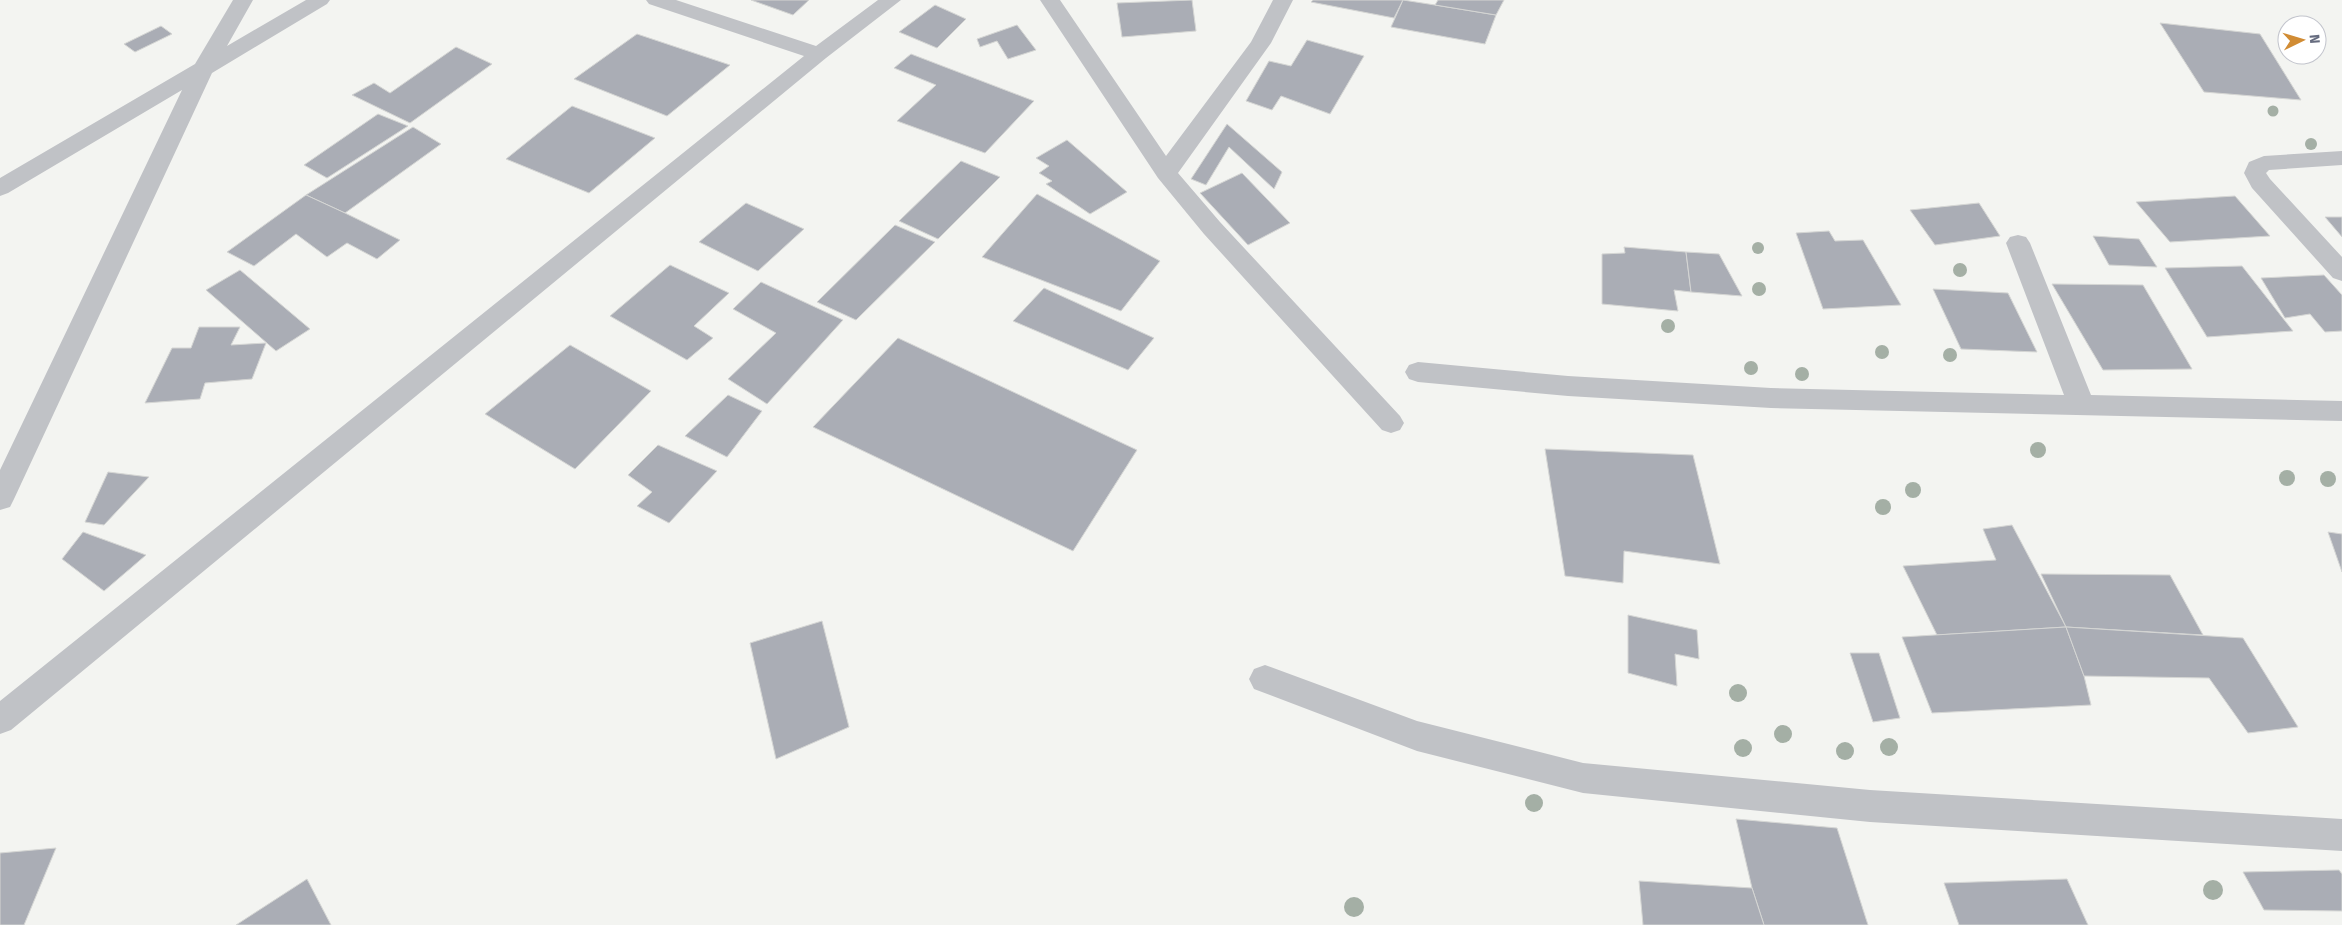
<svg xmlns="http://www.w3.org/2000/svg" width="2342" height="925" viewBox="0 0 2342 925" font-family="'Fira Sans',sans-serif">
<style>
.building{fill:#aaadb5;stroke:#d5d6d4}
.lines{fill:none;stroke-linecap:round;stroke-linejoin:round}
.minor{fill:#c0c2c6;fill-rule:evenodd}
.tree{fill:#a4afa5}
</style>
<rect width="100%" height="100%" fill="#f3f4f1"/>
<!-- building -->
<g class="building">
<polygon points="751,0 809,0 793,15"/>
<polygon points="1192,0 1196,31 1122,37 1117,3"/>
<polygon points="1313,0 1403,0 1394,18 1311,2"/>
<polygon points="1403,0 1435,5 1496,15 1485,44 1391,27"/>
<polygon points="1438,0 1504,0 1496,15 1435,5"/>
<polygon points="935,5 966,19 937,48 899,32"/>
<polygon points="2160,23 2260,34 2301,100 2204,92"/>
<polygon points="1017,25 1036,50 1008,59 997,41 980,47 977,39"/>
<polygon points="161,26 172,34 135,52 124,44"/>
<polygon points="637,34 730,65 667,116 574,79"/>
<polygon points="1307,40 1364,56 1330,114 1281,96 1272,110 1246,101 1269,61 1291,66"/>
<polygon points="456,47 492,64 410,123 352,95 374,83 390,93"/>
<polygon points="911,54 1034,101 985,153 897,121 936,85 894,68"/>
<polygon points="572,106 655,138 589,193 506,159"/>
<polygon points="378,114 408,126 327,178 304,165"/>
<polygon points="1227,124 1282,172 1274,189 1229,147 1206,185 1191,179"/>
<polygon points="413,127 441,144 345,213 306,195"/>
<polygon points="1067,140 1127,192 1090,214 1046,184 1052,181 1039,173 1049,166 1036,158"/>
<polygon points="961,161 1000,177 938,239 899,221"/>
<polygon points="1242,173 1290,223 1248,245 1200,193"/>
<polygon points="1037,194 1160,261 1121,311 982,257"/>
<polygon points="306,195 345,213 400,240 377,259 347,243 327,257 296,234 254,266 227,252"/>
<polygon points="2235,196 2270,236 2170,242 2136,202"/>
<polygon points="746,203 804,229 758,271 699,242"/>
<polygon points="1979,203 2000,236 1935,245 1910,210"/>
<polygon points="2325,217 2342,217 2342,237"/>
<polygon points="895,225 935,242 856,320 817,302"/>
<polygon points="1829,231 1835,241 1863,240 1901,305 1823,309 1796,233"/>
<polygon points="2093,236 2139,239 2157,267 2109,265"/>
<polygon points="1624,247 1686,252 1691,292 1674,290 1678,311 1602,304 1602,254 1625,253"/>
<polygon points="1686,252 1719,254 1742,296 1691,292"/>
<polygon points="670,265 729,293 694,326 713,338 687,360 610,316"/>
<polygon points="2242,266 2293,331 2207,337 2165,268"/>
<polygon points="240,270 310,329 276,351 206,290"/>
<polygon points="2324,275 2342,295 2342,331 2325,332 2310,314 2285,318 2261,278"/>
<polygon points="761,282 843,320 767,404 728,379 776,333 733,309"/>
<polygon points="2052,284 2143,285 2192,369 2103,370"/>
<polygon points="1044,288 1154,338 1128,370 1013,321"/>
<polygon points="1933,289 2008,293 2037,352 1961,349"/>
<polygon points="199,327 240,327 231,345 266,343 252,379 205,383 200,399 145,403 172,348 191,348"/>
<polygon points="898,338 1137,450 1073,551 813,427"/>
<polygon points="570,345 651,391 575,469 485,414"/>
<polygon points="728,395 762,411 727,457 685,436"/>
<polygon points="658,445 717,471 669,523 637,506 652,492 628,475"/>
<polygon points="1545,449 1693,455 1720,564 1624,551 1623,583 1565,576"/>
<polygon points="108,472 149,477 104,525 85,522"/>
<polygon points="2012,525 2066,627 1937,635 1903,566 1996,560 1983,529"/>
<polygon points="83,532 146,555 104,591 62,559"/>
<polygon points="2328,532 2342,534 2342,572"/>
<polygon points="2041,574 2170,575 2203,635 2066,627"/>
<polygon points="1628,615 1697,630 1699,659 1675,654 1677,686 1628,673"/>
<polygon points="822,621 849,727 776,759 750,643"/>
<polygon points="2066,627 2084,676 2091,705 1932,713 1902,637"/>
<polygon points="2066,627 2243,638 2298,727 2248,733 2209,678 2084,676"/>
<polygon points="1850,653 1879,653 1900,718 1873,722"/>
<polygon points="1736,819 1837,828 1868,925 1764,925 1752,888"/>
<polygon points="56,848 24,925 0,925 0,853"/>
<polygon points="2339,870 2342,874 2342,911 2264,910 2243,872"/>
<polygon points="307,879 331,925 236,925"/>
<polygon points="2067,879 2088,925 1959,925 1944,883"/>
<polygon points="1639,881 1752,888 1764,925 1643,925"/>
</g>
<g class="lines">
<!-- minor -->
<g class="minor">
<polygon points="233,0 253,0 227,46 306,0 330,0 327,4 212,73 14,499 10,507 0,510 0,470 182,90 8,193 0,196 0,178 195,64"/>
<polygon points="646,0 676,0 816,46 878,0 901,0 826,58 11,730 0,734 0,701 804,56 649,4"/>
<polygon points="1040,0 1060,0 1166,156 1251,42 1273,0 1293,0 1271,43 1178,173 1220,222 1400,416 1404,423 1400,430 1391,433 1382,430 1204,234 1158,178"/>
<polygon points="2342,151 2342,165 2269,170 2266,173 2270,179 2342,257 2342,281 2333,278 2252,188 2244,173 2249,162 2264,156"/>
<polygon points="2018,235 2026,237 2030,243 2091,395 2342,401 2342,421 1771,408 1568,396 1418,382 1409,379 1405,372 1409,365 1418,362 1568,376 1771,388 2064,395 2006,243 2010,237"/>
<polygon points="1265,665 1417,721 1583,763 1870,790 2342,819 2342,851 1870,822 1583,793 1417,751 1254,689 1249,679 1254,669"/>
</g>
</g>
<!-- trees -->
<g class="tree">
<circle cx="2273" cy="111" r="5.5"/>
<circle cx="2311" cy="144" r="6"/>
<circle cx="1758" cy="248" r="6"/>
<circle cx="1960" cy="270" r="7"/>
<circle cx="1759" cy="289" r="7"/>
<circle cx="1668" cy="326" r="7"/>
<circle cx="1882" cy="352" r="7"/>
<circle cx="1950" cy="355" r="7"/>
<circle cx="1751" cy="368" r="7"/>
<circle cx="1802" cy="374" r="7"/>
<circle cx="2038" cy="450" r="8"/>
<circle cx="2287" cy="478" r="8"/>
<circle cx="2328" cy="479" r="8"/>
<circle cx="1913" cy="490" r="8"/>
<circle cx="1883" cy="507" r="8"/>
<circle cx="1738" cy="693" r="9"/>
<circle cx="1783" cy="734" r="9"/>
<circle cx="1889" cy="747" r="9"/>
<circle cx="1743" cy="748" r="9"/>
<circle cx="1845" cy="751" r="9"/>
<circle cx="1534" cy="803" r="9"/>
<circle cx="2213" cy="890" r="10"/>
<circle cx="1354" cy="907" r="10"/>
</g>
<!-- north arrow -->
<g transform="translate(2302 40) rotate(85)"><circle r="24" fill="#ffffff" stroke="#c2c4cc"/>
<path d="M0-4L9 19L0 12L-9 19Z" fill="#d18c34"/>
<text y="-8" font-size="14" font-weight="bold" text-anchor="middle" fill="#666c7f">N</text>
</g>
</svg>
